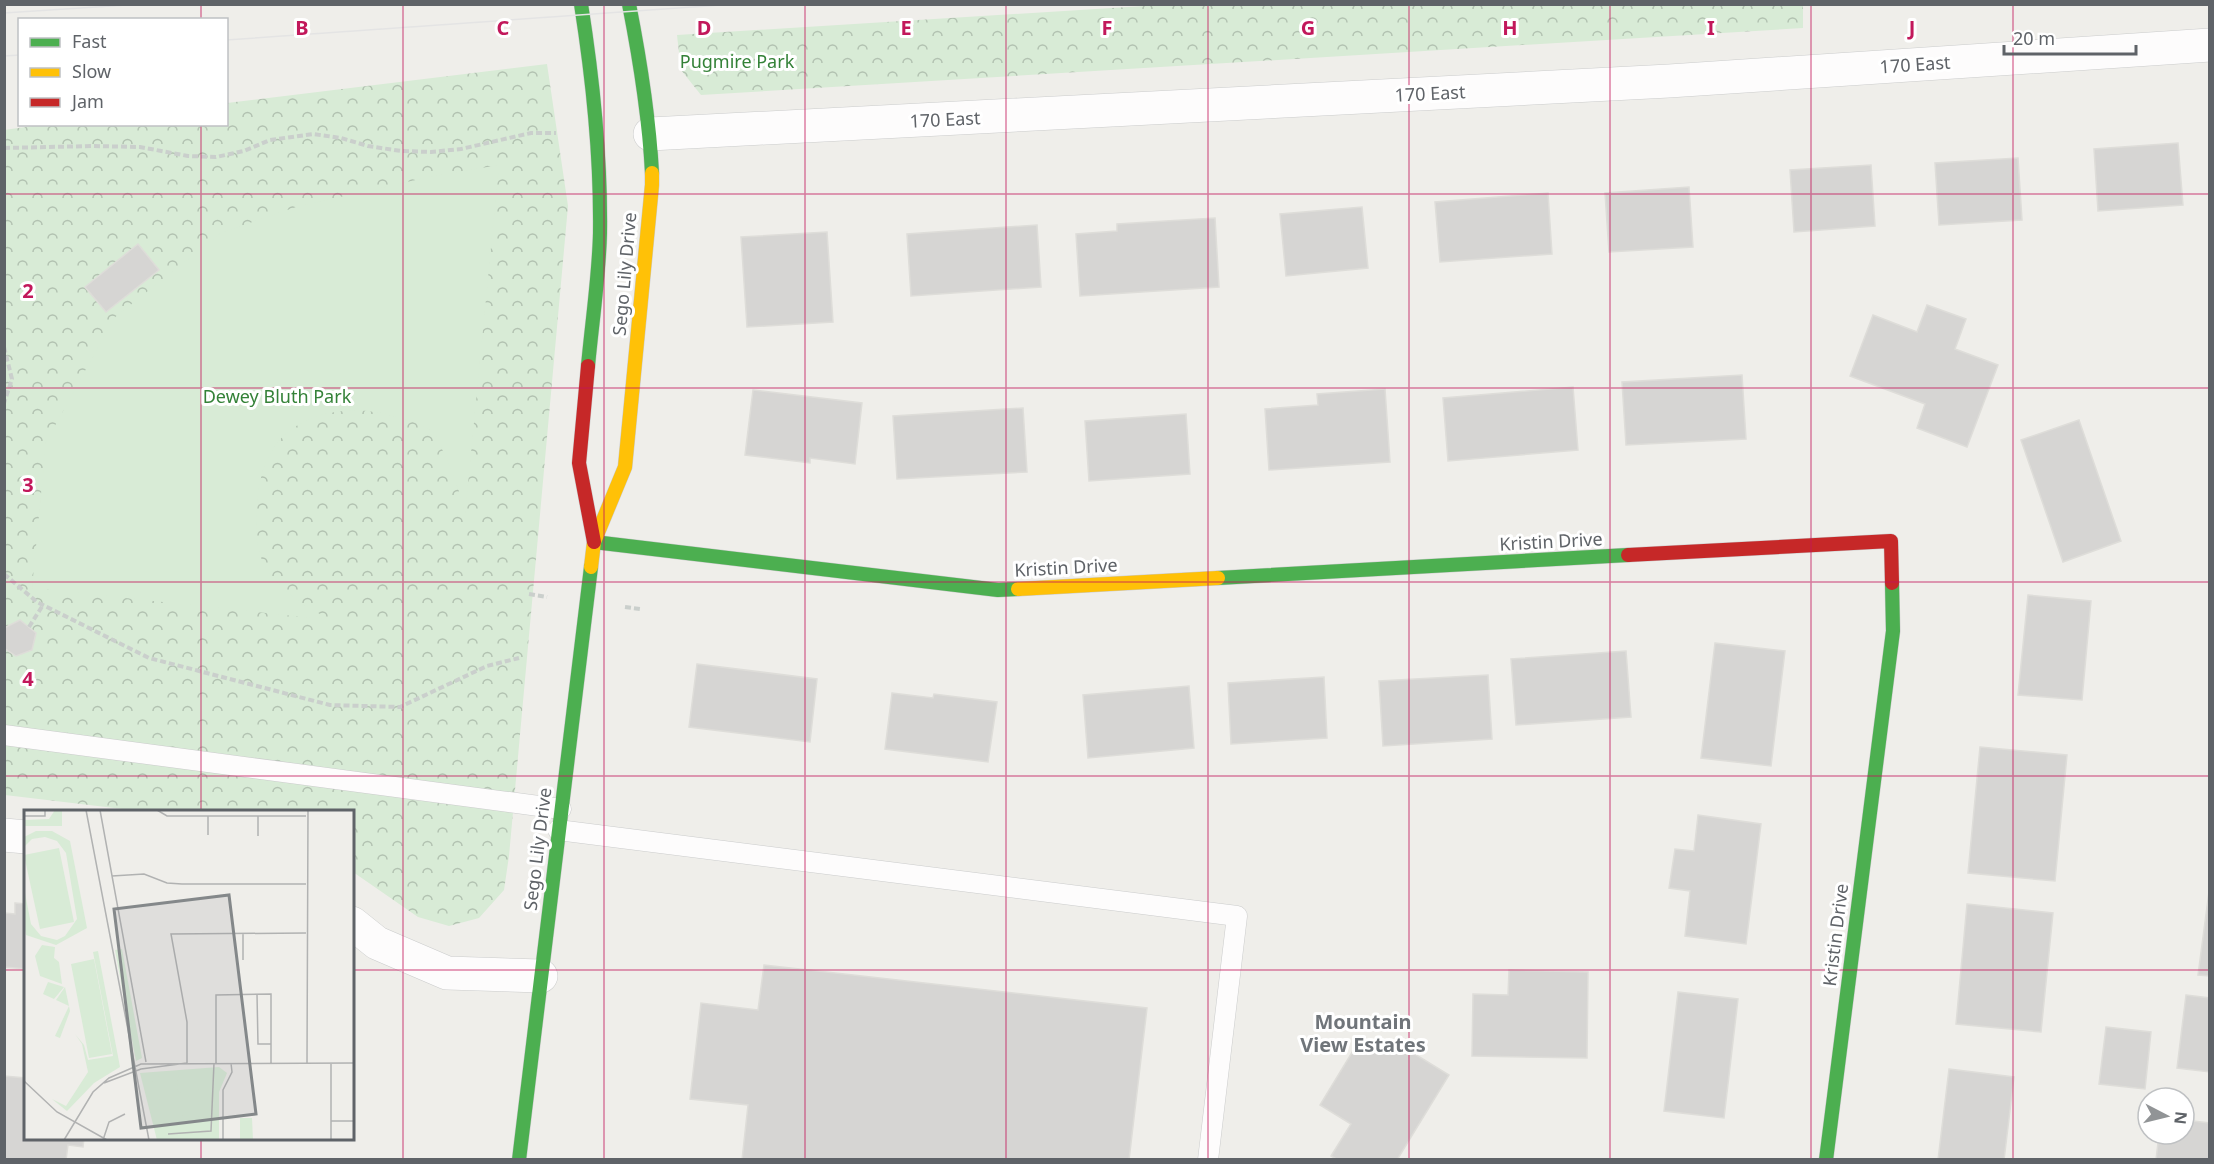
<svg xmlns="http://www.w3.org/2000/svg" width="2214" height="1164" viewBox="0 0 2214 1164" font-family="'Noto Sans',sans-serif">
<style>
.park{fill:url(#park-crowns)}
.pitch{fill:#d8ebd6}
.building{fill:#d6d5d3;stroke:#deddd9;stroke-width:1.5}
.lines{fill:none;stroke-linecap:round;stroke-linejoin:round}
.lane-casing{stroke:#cbcccc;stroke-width:21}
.street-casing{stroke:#cbcccc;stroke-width:34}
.fast-casing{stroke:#cacacb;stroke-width:15}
.slow-casing{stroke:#cacacb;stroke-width:15}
.jam-casing{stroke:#cacacb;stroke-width:15}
.path{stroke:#cacfcc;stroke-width:4;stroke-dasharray:6 3;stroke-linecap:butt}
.lane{stroke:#fdfcfc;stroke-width:20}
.street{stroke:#fdfcfc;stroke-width:33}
.fast{stroke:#4caf50;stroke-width:14}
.slow{stroke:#ffc107;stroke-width:14}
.jam{stroke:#c62828;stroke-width:14}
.tram{stroke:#e4e4e4;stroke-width:1.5}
.grid{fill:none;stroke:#c2185b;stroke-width:1.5;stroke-opacity:0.55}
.labels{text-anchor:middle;stroke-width:6;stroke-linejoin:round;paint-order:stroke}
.park-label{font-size:18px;fill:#348238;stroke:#fff}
.street-label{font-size:18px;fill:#5f6368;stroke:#fff}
.neighbourhood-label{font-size:20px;font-weight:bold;fill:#70757a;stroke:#fff}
.inset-road{fill:none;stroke:#b1b2b2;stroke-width:1.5}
.view{fill:#84888a;fill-opacity:0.15;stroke:#84888a;stroke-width:3}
.inset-edge{fill:none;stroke:#5f6368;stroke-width:3}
.grid-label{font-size:20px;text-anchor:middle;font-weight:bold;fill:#c2185b;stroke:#fff;stroke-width:6;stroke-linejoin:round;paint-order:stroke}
</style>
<defs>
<pattern id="park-crowns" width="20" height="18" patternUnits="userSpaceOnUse" patternTransform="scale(1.5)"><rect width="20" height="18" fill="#d8ebd6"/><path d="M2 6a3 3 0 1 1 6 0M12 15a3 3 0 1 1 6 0" fill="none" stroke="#b2c2b1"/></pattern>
</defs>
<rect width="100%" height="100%" fill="#efeeea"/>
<!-- park -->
<g class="park">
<polygon points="1176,4 1803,4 1803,28 701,95 681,70 677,35"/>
<polygon points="547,64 568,206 509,856 504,890 479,918 449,926 418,917 353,872 352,812 148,812 5,795 4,130 47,124 226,124 227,103"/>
</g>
<!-- pitch -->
<path class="pitch" d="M499 165 465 515C461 492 452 472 443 451 440 446 438 438 435 434 426 424 406 420 393 416 349 403 288 412 267 460 260 475 258 492 257 509 256 526 255 546 263 562 276 590 305 606 331 620L32 588 46 442 114 318 221 233 296 207 429 177Z"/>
<!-- building -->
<g class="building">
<polygon points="2178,143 2183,205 2098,211 2094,149"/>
<polygon points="2018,158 2022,220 1939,225 1935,163"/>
<polygon points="1871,165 1875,226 1794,232 1790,170"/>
<polygon points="1689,187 1693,247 1609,252 1605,193"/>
<polygon points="1548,193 1552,254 1440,262 1435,202"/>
<polygon points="1362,207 1368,268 1286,276 1280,214"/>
<polygon points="1215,218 1219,287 1080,296 1076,234 1117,231 1117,224"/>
<polygon points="1037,225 1041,287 911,296 907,234"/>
<polygon points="827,232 833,322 747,327 741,237"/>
<polygon points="138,244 159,270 106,312 85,287"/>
<polygon points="1927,305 1966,319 1955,349 1998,365 1967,447 1917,428 1925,404 1850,376 1873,315 1917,332"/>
<polygon points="1742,375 1746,439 1626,445 1622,382"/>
<polygon points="1573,387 1578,450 1448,461 1443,398"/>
<polygon points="1385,389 1390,462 1269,470 1265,409 1318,405 1317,394"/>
<polygon points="753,390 862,403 855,464 810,458 810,463 745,455"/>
<polygon points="1023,408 1027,472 897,479 893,416"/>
<polygon points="1186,414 1190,474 1089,481 1085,421"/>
<polygon points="2079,420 2121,541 2063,562 2021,440"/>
<polygon points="2028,595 2091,601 2082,700 2018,695"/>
<polygon points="20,620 36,633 32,650 16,656 4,648 4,628"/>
<polygon points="1715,643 1785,651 1771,766 1701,758"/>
<polygon points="1626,651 1631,717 1516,725 1511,659"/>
<polygon points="697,664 817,679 810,742 689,727"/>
<polygon points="1488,675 1492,739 1383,746 1379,681"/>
<polygon points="1324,677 1327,738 1231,744 1228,683"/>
<polygon points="1189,686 1194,748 1088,758 1083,695"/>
<polygon points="892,693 933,698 934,694 997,702 988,762 885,749"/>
<polygon points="1980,747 2067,755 2055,881 1968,873"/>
<polygon points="1698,815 1761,824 1746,944 1685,936 1690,891 1669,888 1675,849 1694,851"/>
<polygon points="2210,884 2210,976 2198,975"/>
<polygon points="15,903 26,904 26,969 4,967 5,913 15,914"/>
<polygon points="1967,904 2053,913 2041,1032 1956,1024"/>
<polygon points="764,965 1147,1008 1129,1160 742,1160 748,1105 690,1099 701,1003 758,1010"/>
<polygon points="1509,970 1588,972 1587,1058 1472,1056 1473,994 1508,995"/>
<polygon points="1678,992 1738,999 1724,1118 1664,1111"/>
<polygon points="2186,995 2210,998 2210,1072 2177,1068"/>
<polygon points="2106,1027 2151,1032 2145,1089 2099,1084"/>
<polygon points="1362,1036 1387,1050 1392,1040 1449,1075 1397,1160 1338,1160 1331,1156 1351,1124 1320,1105"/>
<polygon points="1949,1069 2014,1077 2004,1160 1938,1160"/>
<polygon points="4,1076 26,1078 26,1138 84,1138 83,1147 68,1145 66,1160 4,1160"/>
<polygon points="2184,1120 2210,1123 2210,1160 2156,1160 2159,1134 2184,1134"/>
</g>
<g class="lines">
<defs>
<g id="lane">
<polyline points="4,735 561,809"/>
<polyline points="558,830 1237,916 1208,1160"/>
</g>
<g id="street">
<polyline points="650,134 1669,81 2210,45"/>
<polyline points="4,835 26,837"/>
<polyline points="352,923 377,943 447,973 541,976"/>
</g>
<g id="fast">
<path d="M581 4C593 80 601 156 600 233 599 277 592 322 588 366"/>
<path d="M629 4C640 60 649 115 652 173"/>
<polyline points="594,542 998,590 1018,589"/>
<polyline points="1218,578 1628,555"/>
<polyline points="519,1160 591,567"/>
<polyline points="1826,1160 1893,631 1892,583"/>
</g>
<g id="slow">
<polyline points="591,567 594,542 625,467 652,185 652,173"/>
<polyline points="1018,589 1218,578"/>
</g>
<g id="jam">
<polyline points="588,366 579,463 594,542"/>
<polyline points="1628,555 1891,541 1892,583"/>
</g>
</defs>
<!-- lane casing -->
<use href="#lane" class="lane-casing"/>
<!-- street casing -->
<use href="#street" class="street-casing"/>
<!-- fast casing -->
<use href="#fast" class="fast-casing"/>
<!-- slow casing -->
<use href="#slow" class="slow-casing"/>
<!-- jam casing -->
<use href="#jam" class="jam-casing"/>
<!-- path -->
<g class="path">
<polyline points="4,148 94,146 140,147 188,156 216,157 244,151 270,140 313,134 341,138 368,146 401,151 431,152 461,149 531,133 556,133"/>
<polyline points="4,347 12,379 4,403"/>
<polyline points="4,574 37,602 149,658 330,705 400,707 487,666 519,658"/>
<polyline points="529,594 547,597"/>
<polyline points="625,607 640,609"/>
<polyline points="29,627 43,605"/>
</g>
<!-- lane -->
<use href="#lane" class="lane"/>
<!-- street -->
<use href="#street" class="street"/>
<!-- fast -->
<use href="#fast" class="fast"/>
<!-- slow -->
<use href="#slow" class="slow"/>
<!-- jam -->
<use href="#jam" class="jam"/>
<!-- tram -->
<g class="tram">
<polyline points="4,13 142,4"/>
<polyline points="226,40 735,4"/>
<polyline points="4,56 20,55"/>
</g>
</g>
<!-- grid -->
<path class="grid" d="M201 4V20M403 4V1160M604 4V1160M805 4V1160M1006 4V1160M1208 4V1160M1409 4V1160M1610 4V1160M1811 4V1160M2013 4V1160M201 124V812M4 194H2210M4 388H2210M4 582H2210M4 776H2210M4 970H26M352 970H2210M201 1138V1160"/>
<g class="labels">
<!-- park labels -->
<g class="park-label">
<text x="737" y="68">Pugmire Park</text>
<text x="277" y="403">Dewey Bluth Park</text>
</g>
<!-- street labels -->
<g class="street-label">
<text transform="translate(1915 65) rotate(-4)" y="6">170 East</text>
<text transform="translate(1430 94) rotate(-3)" y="6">170 East</text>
<text transform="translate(945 120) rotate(-3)" y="6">170 East</text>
<text transform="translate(625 274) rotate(-85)" y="6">Sego Lily Drive</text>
<text transform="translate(1551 542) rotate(-3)" y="6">Kristin Drive</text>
<text transform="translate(1066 568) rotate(-3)" y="6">Kristin Drive</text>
<text transform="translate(538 849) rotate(-83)" y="6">Sego Lily Drive</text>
<text transform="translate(1836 935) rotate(-83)" y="6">Kristin Drive</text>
</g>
<!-- neighbourhood labels -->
<g class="neighbourhood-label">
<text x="1363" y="1029">Mountain<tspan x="1363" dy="23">View Estates</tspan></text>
</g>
</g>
<!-- overview -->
<g transform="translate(24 810)">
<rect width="330" height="330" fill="#efeeea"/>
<path d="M31 0H38V16H0V10L25 9ZM18 135 31 137 30 148 35 152 38 174 16 166 11 146ZM74 141 96 257 70 273 43 301 28 289 42 296 64 262 58 234 51 224 60 235 64 250 89 246 69 142ZM24 172 40 177 30 189 19 184ZM41 177 46 201 36 228 31 226 45 196 32 190Z" fill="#d8ebd6"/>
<path d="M98 139 118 248 112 251 91 140ZM70 149 88 244 65 248 47 154ZM195 257 203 263 195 282V330H133L116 263Z" fill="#d8ebd6"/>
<path d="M12 21H28L46 31 63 118 32 135 2 125 0 113V78L7 114 17 126 33 130 41 126 53 109 42 43 33 31 21 27 8 29 0 37V27ZM35 38 50 112 16 119 0 45ZM162 266 154 270 153 280 165 287 174 278 175 308 147 303 137 294 127 267ZM216 308H228L229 330H216Z" fill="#d8ebd6"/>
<path class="inset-road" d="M62 0 125 330M76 0 122 252M133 0 143 6H282M0 6H21V0M234 6V26M184 25V6M88 66 120 64 143 73 158 74H282M219 123V150M233 184 234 234H247M163 253V212L147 124 282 123M192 253V185L247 184V253M283 253 284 0M307 253V330M0 271 33 302 83 330M80 273 117 259 163 253M307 311H330M144 324 187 321 190 253M40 330 69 282 85 268 117 254 330 253M79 330 85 312 101 304M199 330V280L208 262 207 253"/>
<path class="view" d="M205 85 232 304 117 318 90 99Z"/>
<rect width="330" height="330" class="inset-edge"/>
</g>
<g class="grid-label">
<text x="302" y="35">B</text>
<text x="503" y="35">C</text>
<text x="704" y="35">D</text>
<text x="906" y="35">E</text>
<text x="1107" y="35">F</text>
<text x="1308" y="35">G</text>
<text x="1510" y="35">H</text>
<text x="1711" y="35">I</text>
<text x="1912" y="35">J</text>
<text x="28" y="298">2</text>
<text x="28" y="492">3</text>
<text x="28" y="686">4</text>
</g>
<!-- border -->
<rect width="2214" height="1164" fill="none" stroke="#5f6368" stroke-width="12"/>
<!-- legend -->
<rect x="18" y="18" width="210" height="108" fill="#ffffff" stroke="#bfc1c3" stroke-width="1.5"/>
<rect x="30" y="38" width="30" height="9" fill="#4caf50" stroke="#bfc1c3" stroke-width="1.5"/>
<text x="72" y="48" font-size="18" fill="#5f6368">Fast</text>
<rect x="30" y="68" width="30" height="9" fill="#ffc107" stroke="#bfc1c3" stroke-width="1.5"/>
<text x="72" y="78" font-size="18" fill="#5f6368">Slow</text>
<rect x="30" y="98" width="30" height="9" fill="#c62828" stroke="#bfc1c3" stroke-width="1.5"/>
<text x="72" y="108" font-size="18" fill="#5f6368">Jam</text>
<!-- north arrow -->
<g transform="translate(2166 1116) rotate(97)"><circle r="28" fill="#ffffff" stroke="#bfc1c3" stroke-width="1.5"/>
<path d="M0-4.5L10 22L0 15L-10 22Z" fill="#919496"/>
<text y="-9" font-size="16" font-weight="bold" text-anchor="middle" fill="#5f6368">N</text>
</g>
<!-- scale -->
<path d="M2004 45v9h132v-9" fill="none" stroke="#5f6368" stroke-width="3"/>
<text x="2013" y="45" font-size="18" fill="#5f6368" stroke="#ffffff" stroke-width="4.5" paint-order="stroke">20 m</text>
</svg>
